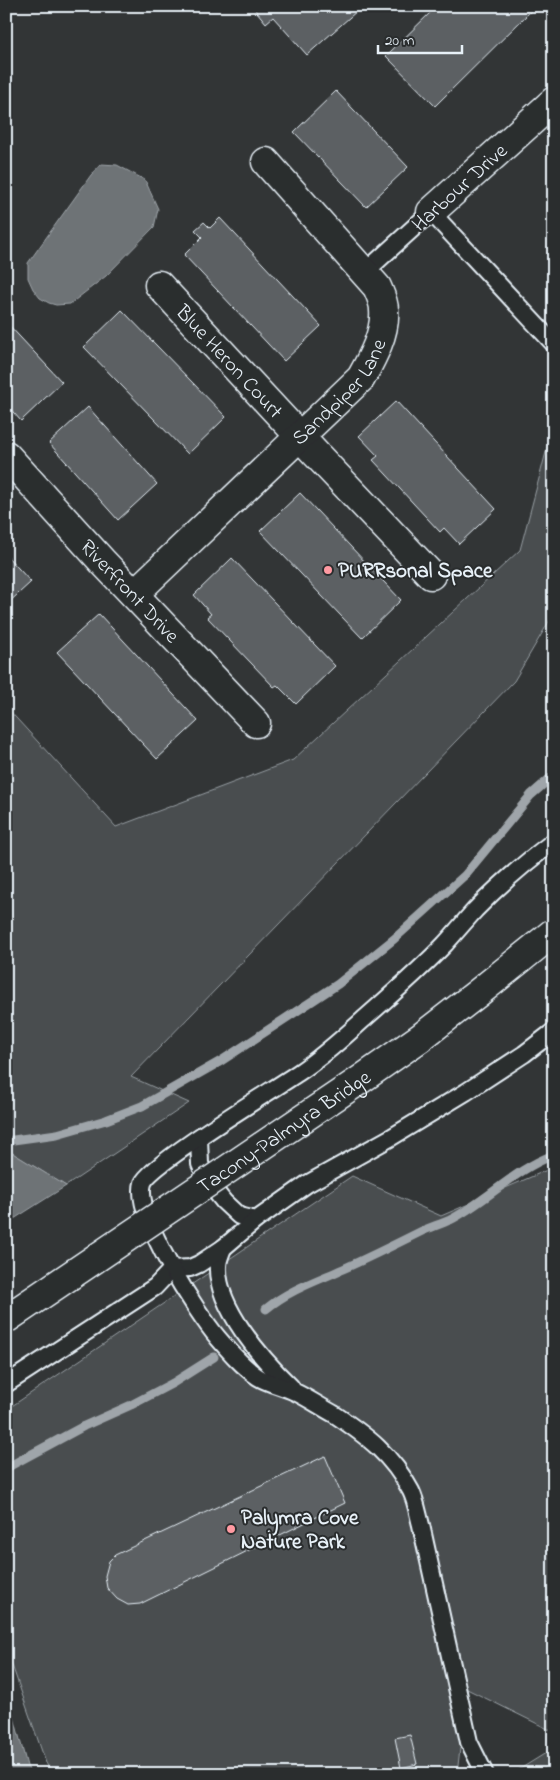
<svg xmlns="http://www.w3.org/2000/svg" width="560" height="1780" viewBox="0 0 560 1780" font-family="'Indie Flower',sans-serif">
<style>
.green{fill:#494d4f;stroke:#989fa4}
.water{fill:#6e7376;stroke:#9fa5aa}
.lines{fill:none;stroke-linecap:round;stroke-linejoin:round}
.stream{stroke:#9fa5aa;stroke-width:9}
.building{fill:#5c6063;stroke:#e8f1f8}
.service-casing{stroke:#e8f1f8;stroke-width:20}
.minor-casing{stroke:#e8f1f8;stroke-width:31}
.service{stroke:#2a2d2e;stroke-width:16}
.minor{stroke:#2a2d2e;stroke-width:28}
.trunk-bridge-casing{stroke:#e8f1f8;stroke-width:31;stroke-linecap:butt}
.trunk-bridge{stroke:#2a2d2e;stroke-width:28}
.poi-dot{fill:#ff9aa2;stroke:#2a2d2e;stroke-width:2}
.labels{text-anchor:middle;stroke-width:4;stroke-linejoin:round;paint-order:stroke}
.street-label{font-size:21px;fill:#e8f1f8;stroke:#2a2d2e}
.poi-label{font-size:21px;font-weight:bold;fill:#e8f1f8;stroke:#2a2d2e;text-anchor:start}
</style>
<rect width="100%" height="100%" fill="#323536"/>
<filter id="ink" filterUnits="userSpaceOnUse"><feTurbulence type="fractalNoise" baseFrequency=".02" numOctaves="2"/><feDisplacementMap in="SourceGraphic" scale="10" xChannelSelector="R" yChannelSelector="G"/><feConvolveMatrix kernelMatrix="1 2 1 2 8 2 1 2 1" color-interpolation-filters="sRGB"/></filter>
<g filter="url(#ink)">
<!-- green -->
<g class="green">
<polygon points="554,422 554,613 514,681 131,1077 189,1103 66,1186 6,1149 6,707 116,827 293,760 520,550"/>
<polygon points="554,1167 554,1732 467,1689 457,1774 53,1774 46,1763 6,1648 6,1410 352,1176 441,1216"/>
<polygon points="554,1748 554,1774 512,1774"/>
</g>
<!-- water -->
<g class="water">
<polygon points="101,164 117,165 145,180 158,209 154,227 106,276 70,304 56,305 49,303 40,298 33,289 28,278 28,263 91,175"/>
<polygon points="6,1149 66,1186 6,1224"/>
<polygon points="6,1687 27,1766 31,1774 6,1774"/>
</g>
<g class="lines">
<!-- stream -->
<g class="stream">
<polyline points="6,1141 57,1134 106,1120 142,1106 221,1061 338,984 394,939 465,875 531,795 554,775"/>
<path d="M266 1309C289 1290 316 1281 343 1269 370 1257 396 1244 422 1231 431 1227 441 1224 450 1220 487 1201 515 1169 554 1155"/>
<polyline points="6,1468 84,1426 131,1405 173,1383 214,1357"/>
</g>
</g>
<!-- building -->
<g class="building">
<polygon points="252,6 354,6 358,10 307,55 273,17 266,23"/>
<polygon points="437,6 536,6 435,106 386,56"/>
<polygon points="336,91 408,167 366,207 294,132"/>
<polygon points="220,218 321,326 284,361 184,255 202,237 195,230 204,222 210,228"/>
<polygon points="122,310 226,417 188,454 84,347"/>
<polygon points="6,322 62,382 21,421 6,404"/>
<polygon points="396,401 496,509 459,544 444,528 440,532 373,460 378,456 359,436"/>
<polygon points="88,407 157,484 118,520 49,443"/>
<polygon points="300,493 401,600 362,638 260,531"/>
<polygon points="6,555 31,582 6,605"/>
<polygon points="232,558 335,666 296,704 277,685 274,687 207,617 211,614 194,595"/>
<polygon points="99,614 198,721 157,759 57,652"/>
<polygon points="325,1456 345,1503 140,1604 128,1605 117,1599 107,1588 105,1576 109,1561 115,1555"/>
<polygon points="410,1735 417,1764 401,1768 395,1738"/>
</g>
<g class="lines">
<defs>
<g id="service">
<polyline points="365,272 431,212 554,344"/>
<polyline points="199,1138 200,1164 208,1182 224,1202 239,1216 256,1220"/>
<path d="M223 1248C221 1254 218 1260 218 1266 216 1307 263 1360 291 1387"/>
<polyline points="6,1384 155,1287 172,1269 190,1268 199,1264 223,1248 256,1220 307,1184 390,1138 466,1092 524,1054 554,1031"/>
<path d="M485 1774 469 1742 421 1525C418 1514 416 1501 411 1491 392 1455 367 1436 334 1414 321 1407 308 1398 295 1392 283 1386 269 1384 258 1377 243 1367 230 1352 218 1338 197 1313 133 1215 143 1183 150 1164 273 1090 298 1073 321 1058 343 1038 364 1019 391 995 419 971 445 944 455 933 465 921 475 910 499 885 526 862 554 841"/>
</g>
<g id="minor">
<polyline points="431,212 554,101"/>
<path id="s1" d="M159 285 316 454 431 575"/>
<path id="s2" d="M6 455 102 561 256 723"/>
<path id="s3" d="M134 594 361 378C372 358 386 333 384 310 384 302 380 294 377 287L266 162"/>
</g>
</defs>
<!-- service casing -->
<use href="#service" class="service-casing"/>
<!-- minor casing -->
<use href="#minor" class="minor-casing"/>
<!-- service -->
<use href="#service" class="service"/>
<!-- minor -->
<use href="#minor" class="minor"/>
<defs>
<g id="trunk-bridge">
<path id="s4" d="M6 1319 360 1080 420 1038 478 993 554 932"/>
</g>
</defs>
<!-- trunk-bridge casing -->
<use href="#trunk-bridge" class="trunk-bridge-casing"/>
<!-- trunk-bridge -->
<use href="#trunk-bridge" class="trunk-bridge"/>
</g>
</g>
<!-- markers -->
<g class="poi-dot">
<circle cx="328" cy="570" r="5"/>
<circle cx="231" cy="1529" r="5"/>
</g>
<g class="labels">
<!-- street labels -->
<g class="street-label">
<text transform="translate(459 187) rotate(-42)" y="7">Harbour Drive</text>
<text dy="7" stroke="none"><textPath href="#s1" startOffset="104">Blue Heron Court</textPath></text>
<text dy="7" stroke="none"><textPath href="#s3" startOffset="289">Sandpiper Lane</textPath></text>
<text dy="7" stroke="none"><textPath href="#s2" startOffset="184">Riverfront Drive</textPath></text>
<text dy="7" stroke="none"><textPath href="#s4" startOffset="335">Tacony–Palmyra Bridge</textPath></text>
</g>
<!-- poi labels -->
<g class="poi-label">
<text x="338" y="577">PURRsonal Space</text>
<text x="241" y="1524">Palymra Cove<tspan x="241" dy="24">Nature Park</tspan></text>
</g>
</g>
<!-- margin -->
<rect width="560" height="1780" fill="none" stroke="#2a2d2e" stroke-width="25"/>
<rect x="12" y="12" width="535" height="1755" fill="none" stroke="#e8f1f8" stroke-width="2" filter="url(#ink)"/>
<!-- scale -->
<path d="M378 45v8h84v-8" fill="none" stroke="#e8f1f8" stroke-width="2.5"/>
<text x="385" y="45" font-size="15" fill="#e8f1f8" stroke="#2a2d2e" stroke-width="4" paint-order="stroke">20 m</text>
</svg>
